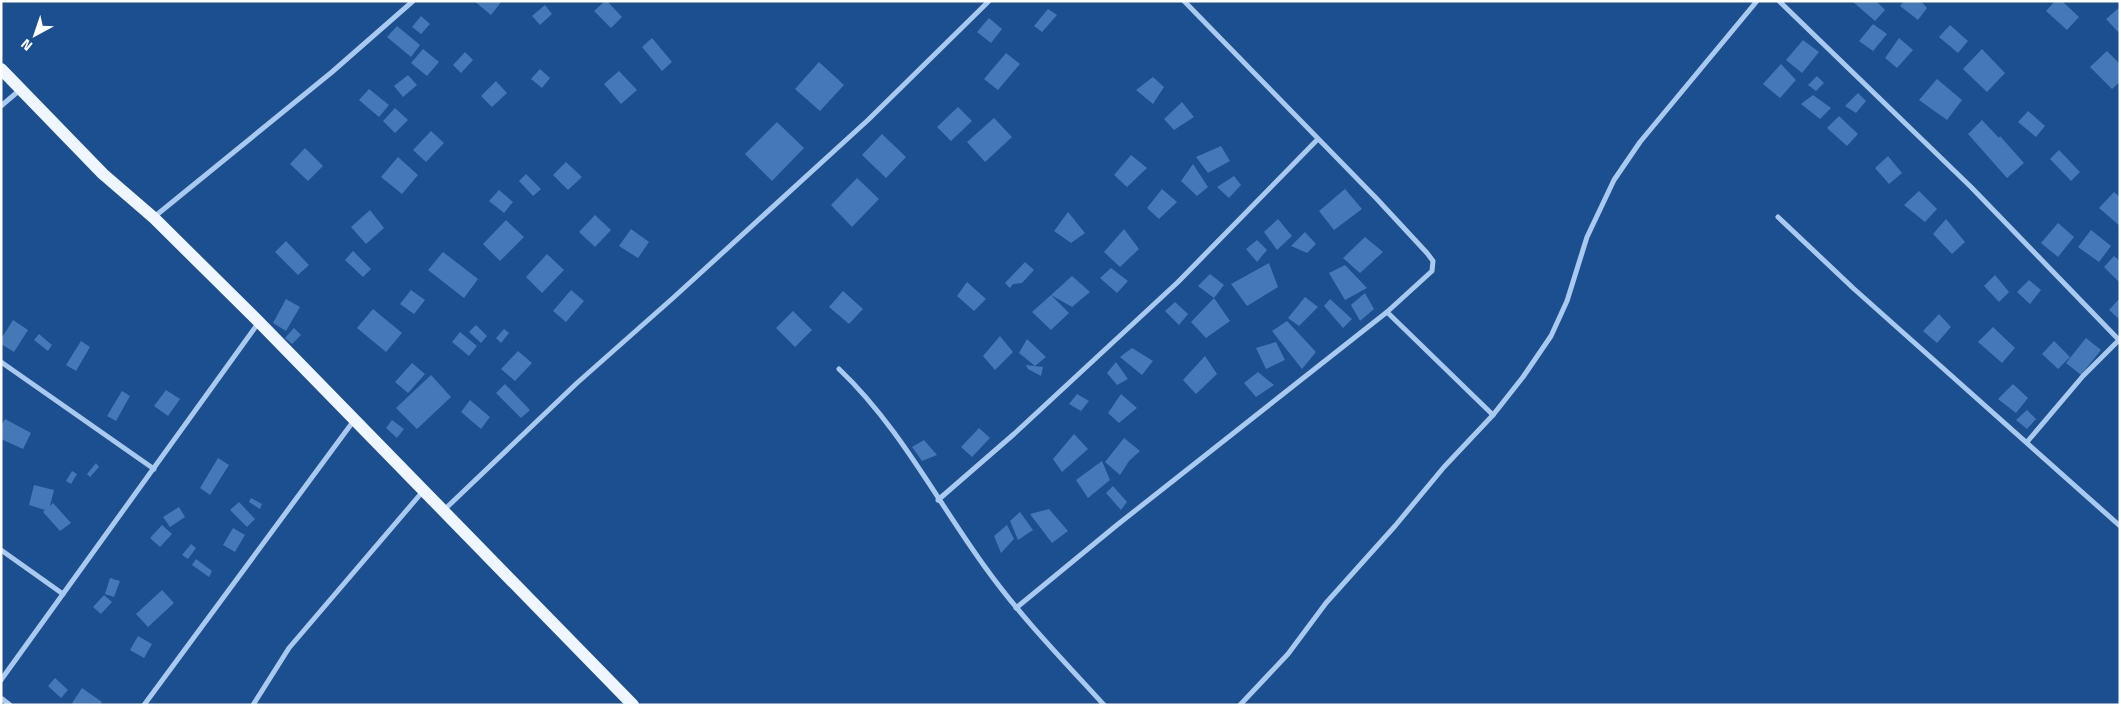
<svg xmlns="http://www.w3.org/2000/svg" width="2121" height="706" viewBox="0 0 2121 706" font-family="'Titillium Web',sans-serif">
<style>
.building{fill:#4478b7}
.lines{fill:none;stroke-linecap:round;stroke-linejoin:round}
.street{stroke:#a9c9ee;stroke-width:5}
.primary{stroke:#f0f6ff;stroke-width:12}
</style>
<rect width="100%" height="100%" fill="#1b4f8f"/>
<!-- building -->
<g class="building">
<polygon points="474,1 502,1 491,15"/>
<polygon points="605,1 607,1 622,17 611,28 594,11"/>
<polygon points="1852,1 1876,1 1885,10 1875,21"/>
<polygon points="1904,1 1921,1 1927,8 1918,20 1900,6"/>
<polygon points="2055,1 2062,1 2079,17 2067,30 2046,11"/>
<polygon points="545,5 552,14 540,25 532,16"/>
<polygon points="2120,7 2120,34 2106,19"/>
<polygon points="1048,9 1057,15 1042,32 1034,26"/>
<polygon points="421,16 430,24 421,34 412,27"/>
<polygon points="989,18 1002,29 991,43 977,32"/>
<polygon points="1873,24 1887,34 1873,51 1859,41"/>
<polygon points="1950,25 1968,41 1958,53 1939,37"/>
<polygon points="397,26 420,45 411,57 387,37"/>
<polygon points="652,38 672,62 662,71 642,47"/>
<polygon points="1899,38 1913,50 1897,68 1885,58"/>
<polygon points="1803,40 1819,52 1802,73 1786,60"/>
<polygon points="423,49 439,62 427,76 411,63"/>
<polygon points="1982,49 2005,73 1987,92 1963,69"/>
<polygon points="2107,51 2120,64 2120,82 2112,89 2090,67"/>
<polygon points="465,52 473,60 461,73 453,65"/>
<polygon points="1006,53 1020,64 998,90 984,79"/>
<polygon points="819,62 844,85 820,111 795,89"/>
<polygon points="1781,64 1796,80 1780,98 1763,84"/>
<polygon points="540,69 550,78 542,88 531,79"/>
<polygon points="619,71 637,90 621,104 604,84"/>
<polygon points="408,75 417,85 403,97 394,86"/>
<polygon points="1817,76 1824,83 1816,91 1808,85"/>
<polygon points="1153,77 1164,87 1153,104 1136,90"/>
<polygon points="1937,79 1962,100 1947,120 1919,100"/>
<polygon points="496,81 507,93 492,107 481,96"/>
<polygon points="369,89 389,105 379,117 359,100"/>
<polygon points="1858,93 1866,101 1856,113 1845,106"/>
<polygon points="1813,95 1831,108 1820,119 1801,104"/>
<polygon points="1182,102 1194,117 1174,130 1164,119"/>
<polygon points="958,107 972,121 951,141 937,127"/>
<polygon points="395,108 408,120 395,133 383,121"/>
<polygon points="2028,111 2045,126 2036,137 2018,122"/>
<polygon points="1839,116 1858,134 1847,146 1827,128"/>
<polygon points="994,118 1012,137 985,162 967,142"/>
<polygon points="1982,120 1999,138 2000,136 2024,163 2007,178 1968,134"/>
<polygon points="777,122 804,148 772,181 745,154"/>
<polygon points="431,131 444,143 426,162 413,150"/>
<polygon points="882,134 906,157 886,178 862,155"/>
<polygon points="1221,146 1230,161 1208,173 1196,157"/>
<polygon points="305,148 323,166 308,181 290,164"/>
<polygon points="2059,150 2080,172 2071,181 2050,159"/>
<polygon points="1131,155 1147,168 1127,187 1114,175"/>
<polygon points="1888,156 1902,173 1889,184 1875,168"/>
<polygon points="398,157 418,175 402,194 381,177"/>
<polygon points="566,162 582,177 568,190 553,175"/>
<polygon points="1193,164 1208,187 1197,196 1181,181"/>
<polygon points="526,174 541,189 533,196 519,181"/>
<polygon points="1234,176 1241,185 1229,198 1217,187"/>
<polygon points="857,178 879,199 852,227 831,205"/>
<polygon points="1162,189 1177,202 1159,219 1147,208"/>
<polygon points="1345,189 1362,209 1334,230 1319,211"/>
<polygon points="499,190 513,202 504,213 489,201"/>
<polygon points="1919,191 1937,209 1925,222 1904,205"/>
<polygon points="2114,192 2120,197 2120,226 2099,208"/>
<polygon points="370,210 384,228 366,244 351,227"/>
<polygon points="1068,212 1085,233 1071,243 1054,231"/>
<polygon points="595,215 611,230 595,247 579,232"/>
<polygon points="1278,219 1292,236 1277,250 1264,232"/>
<polygon points="1946,219 1965,242 1952,254 1933,234"/>
<polygon points="506,220 524,237 500,261 483,244"/>
<polygon points="2058,223 2074,237 2058,257 2041,243"/>
<polygon points="631,229 649,242 638,258 619,246"/>
<polygon points="1124,229 1139,249 1120,267 1104,252"/>
<polygon points="2091,230 2111,246 2099,262 2078,247"/>
<polygon points="1305,232 1316,244 1307,253 1291,246"/>
<polygon points="1365,237 1383,252 1360,273 1343,258"/>
<polygon points="1257,240 1267,250 1257,262 1246,249"/>
<polygon points="286,241 309,265 298,275 275,252"/>
<polygon points="353,251 371,269 363,277 345,260"/>
<polygon points="443,252 478,279 464,298 428,270"/>
<polygon points="547,254 564,270 542,293 526,277"/>
<polygon points="2114,256 2120,261 2120,283 2104,267"/>
<polygon points="1025,262 1034,270 1022,283 1013,284 1010,288 1005,283"/>
<polygon points="1269,263 1278,287 1247,306 1231,284"/>
<polygon points="1345,265 1367,288 1345,300 1329,273"/>
<polygon points="1111,268 1128,281 1117,293 1100,278"/>
<polygon points="1210,274 1224,285 1214,298 1198,286"/>
<polygon points="1995,275 2009,292 1999,302 1984,286"/>
<polygon points="1072,276 1090,292 1072,307 1051,295"/>
<polygon points="2029,280 2041,290 2030,304 2017,292"/>
<polygon points="967,282 986,299 974,311 957,296"/>
<polygon points="411,290 425,300 414,314 400,304"/>
<polygon points="571,290 584,301 566,322 553,311"/>
<polygon points="843,291 863,309 849,324 829,307"/>
<polygon points="1365,293 1374,309 1360,321 1351,305"/>
<polygon points="1051,295 1069,313 1051,330 1032,312"/>
<polygon points="1305,297 1318,307 1299,326 1288,318"/>
<polygon points="1214,298 1230,321 1206,338 1191,322"/>
<polygon points="2120,298 2120,320 2109,310"/>
<polygon points="286,299 300,307 286,331 273,323"/>
<polygon points="1330,299 1352,319 1343,328 1324,306"/>
<polygon points="1175,302 1188,314 1179,325 1165,311"/>
<polygon points="373,309 402,333 386,352 357,328"/>
<polygon points="793,311 812,330 795,347 776,328"/>
<polygon points="1939,314 1951,327 1937,343 1923,331"/>
<polygon points="13,320 28,330 14,352 1,344 1,339"/>
<polygon points="1287,321 1316,352 1302,369 1272,331"/>
<polygon points="476,325 487,336 481,343 469,332"/>
<polygon points="1993,327 2015,348 2002,363 1978,342"/>
<polygon points="294,328 301,335 292,344 285,338"/>
<polygon points="504,329 509,333 501,343 496,338"/>
<polygon points="460,332 477,346 469,356 452,342"/>
<polygon points="39,334 52,345 48,351 34,340"/>
<polygon points="1000,336 1013,352 995,370 983,356"/>
<polygon points="2086,338 2101,350 2081,375 2066,363"/>
<polygon points="1027,339 1046,357 1035,366 1019,353"/>
<polygon points="81,341 90,347 76,371 66,365"/>
<polygon points="2054,341 2070,357 2058,369 2042,354"/>
<polygon points="1276,342 1285,360 1266,369 1256,348"/>
<polygon points="1132,348 1153,361 1142,375 1120,357"/>
<polygon points="518,351 532,363 515,381 501,369"/>
<polygon points="1205,356 1217,374 1196,394 1183,380"/>
<polygon points="1116,362 1128,379 1117,385 1107,373"/>
<polygon points="412,363 425,374 408,393 395,382"/>
<polygon points="1026,365 1043,367 1041,376 1028,369"/>
<polygon points="1258,372 1274,385 1256,397 1244,383"/>
<polygon points="431,375 451,397 417,429 396,408"/>
<polygon points="505,384 530,410 521,418 496,393"/>
<polygon points="2013,384 2028,398 2016,413 1998,399"/>
<polygon points="166,390 180,399 168,416 154,406"/>
<polygon points="122,391 130,396 116,421 107,416"/>
<polygon points="1077,394 1089,401 1081,411 1069,404"/>
<polygon points="1121,394 1137,408 1119,423 1108,413"/>
<polygon points="470,400 490,417 481,429 461,412"/>
<polygon points="2027,410 2036,419 2027,429 2016,420"/>
<polygon points="5,419 31,433 23,449 1,439 1,426"/>
<polygon points="392,420 404,429 397,438 386,428"/>
<polygon points="979,428 990,438 972,457 961,447"/>
<polygon points="1074,434 1088,449 1062,472 1053,459"/>
<polygon points="1124,438 1140,451 1129,461 1120,475 1105,462"/>
<polygon points="924,440 937,455 922,461 912,447"/>
<polygon points="218,458 229,465 210,495 200,488"/>
<polygon points="1102,461 1110,480 1088,498 1076,480"/>
<polygon points="96,463 99,467 90,477 87,474"/>
<polygon points="72,471 77,474 71,484 66,481"/>
<polygon points="34,485 54,490 50,506 53,503 71,523 60,531 43,512 45,510 29,505"/>
<polygon points="1113,486 1127,502 1121,510 1106,493"/>
<polygon points="251,498 262,504 260,509 249,502"/>
<polygon points="239,502 255,519 247,527 230,510"/>
<polygon points="179,507 185,517 170,527 163,517"/>
<polygon points="1049,509 1068,531 1052,543 1030,514"/>
<polygon points="1020,512 1033,530 1018,540 1010,521"/>
<polygon points="162,525 172,534 160,547 150,538"/>
<polygon points="1007,525 1014,539 1001,553 994,536"/>
<polygon points="233,528 245,535 235,552 223,545"/>
<polygon points="191,544 196,548 188,559 182,555"/>
<polygon points="196,559 212,571 209,577 192,565"/>
<polygon points="110,578 120,581 114,597 105,594"/>
<polygon points="162,590 174,603 148,627 136,614"/>
<polygon points="104,595 112,602 101,614 93,607"/>
<polygon points="138,636 152,644 144,658 130,650"/>
<polygon points="55,678 68,690 61,698 48,686"/>
<polygon points="82,688 102,702 100,705 75,705 72,703"/>
</g>
<g class="lines">
<!-- street -->
<g class="street">
<polyline points="1184,1 1376,198 1427,253 1433,261 1432,271 1387,312 1493,415"/>
<polyline points="1779,1 1971,187 2119,340 2083,376 2027,442"/>
<polyline points="1,106 21,89"/>
<polyline points="154,217 332,72 413,1"/>
<polyline points="1778,217 1853,288 2120,526"/>
<polyline points="1,362 154,469"/>
<path d="M839 369C899 426 937 501 985 567 1020 616 1063 660 1104 705"/>
<polyline points="938,500 1014,434 1178,282 1317,140"/>
<polyline points="444,510 577,383 673,298 868,120 989,1"/>
<polyline points="1,550 63,594"/>
<polyline points="1016,608 1117,525 1387,312"/>
<polyline points="1,680 259,322"/>
<polyline points="1,698 10,705"/>
<polyline points="144,705 355,419"/>
<polyline points="253,705 289,648 424,490"/>
<polyline points="1240,705 1288,654 1326,603 1395,526 1444,467 1493,415 1523,377 1551,336 1567,301 1587,237 1614,180 1640,142 1757,1"/>
</g>
<!-- primary -->
<polyline class="primary" points="1,69 103,174 154,218 259,322 633,705"/>
</g>
<!-- border -->
<rect width="2121" height="706" fill="none" stroke="#ffffff" stroke-width="5"/>
<!-- north arrow -->
<g transform="translate(35 35) rotate(220)" stroke="#1b4f8f" stroke-width="4" paint-order="stroke">
<path d="M0-4L9 19L0 12L-9 19Z" fill="#ffffff"/>
<text y="-8" font-size="14" font-weight="bold" text-anchor="middle" fill="#ffffff">N</text>
</g>
</svg>
